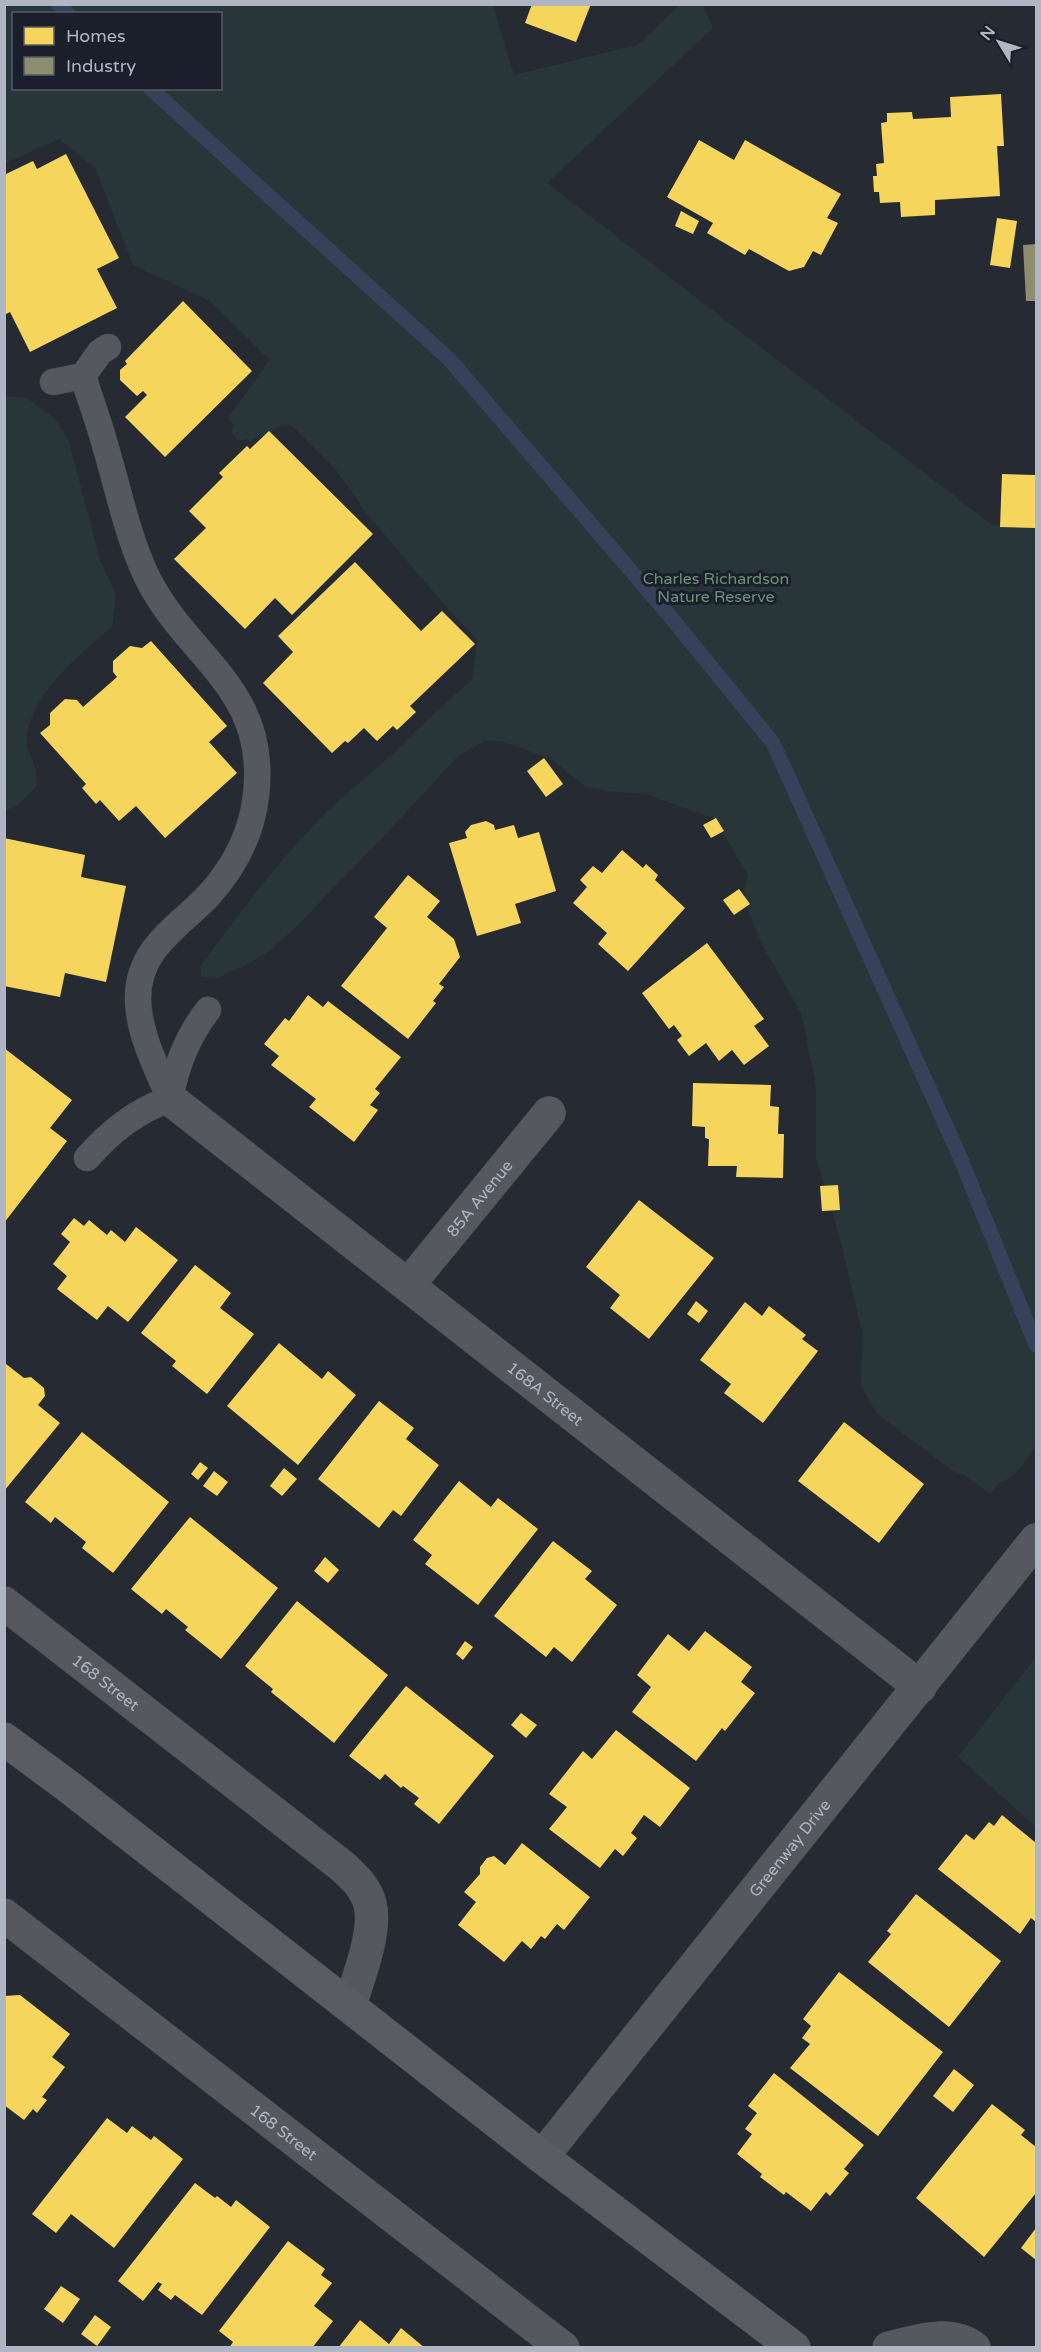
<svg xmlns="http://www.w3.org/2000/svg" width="1041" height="2352" viewBox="0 0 1041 2352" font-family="'Varela Round',sans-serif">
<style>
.green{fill:#28363a;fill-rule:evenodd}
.homes{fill:#f6d55c}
.industry{fill:#8c8c6e}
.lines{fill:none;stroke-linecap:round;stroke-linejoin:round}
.stream{stroke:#37415a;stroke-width:15}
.lane-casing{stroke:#42454b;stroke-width:27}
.street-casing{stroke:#42454b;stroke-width:34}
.secondary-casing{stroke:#42454b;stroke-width:34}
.lane{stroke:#56585f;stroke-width:26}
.street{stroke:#56585f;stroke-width:33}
.secondary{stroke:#5a5c64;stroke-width:33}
.labels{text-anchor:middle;stroke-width:6;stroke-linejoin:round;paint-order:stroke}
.park-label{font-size:16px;fill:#699178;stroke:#1b1f2b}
.street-label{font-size:16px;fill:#b0b5c3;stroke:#1b1f2b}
</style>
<rect width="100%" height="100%" fill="#262a32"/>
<!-- green -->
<g class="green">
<path d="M5 5H493L514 75 637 45 680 5H703L713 28 547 183 991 524 1036 527V1445C1028 1457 1015 1480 1000 1482L990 1494 965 1475 953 1471 877 1414 861 1386 862 1333 840 1239 816 1158V1086L801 1013 761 943 747 907 744 889 748 876 715 819 646 794 607 791 585 786 551 759 501 741H485L459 755 385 835 295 928 272 949 248 964 218 978 201 977V965C242 910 283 854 333 806 347 793 363 780 378 767 410 738 439 707 472 680L477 640 443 603 371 519 336 470 292 426H283L250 441 247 439 238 441 231 431 234 425 228 418 270 360 210 301 133 265 95 168 59 139 4 164ZM14 14H220V88H14Z"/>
<path d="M5 396 27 398 54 418 69 441 100 560 116 595 112 627C78 656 26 697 27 745 28 753 34 760 35 767 37 773 36 780 37 786L19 804 5 811Z"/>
<polygon points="1036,1657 1036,1827 958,1757"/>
</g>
<!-- homes -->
<g class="homes">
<polygon points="532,4 591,4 576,42 525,23"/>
<polygon points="1001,94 1004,146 997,146 1000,196 935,200 935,215 901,217 900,202 880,203 879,192 874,192 873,176 877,176 876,164 884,163 881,123 887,122 887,113 912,112 913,119 951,117 950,97"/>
<polygon points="699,140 734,160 745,140 841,194 827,218 838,223 821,255 813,251 804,267 789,271 749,249 745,255 707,233 713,223 667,197"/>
<polygon points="66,154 119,258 97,269 117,308 30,352 10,312 4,315 4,175 33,161 37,169"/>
<polygon points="681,211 699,221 693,234 675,226"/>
<polygon points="997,218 1017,221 1010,268 990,265"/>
<polygon points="183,301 252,371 165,457 125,417 147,395 143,391 137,396 120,380 120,370 127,364 125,361"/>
<polygon points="269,431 373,534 292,615 275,598 245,629 174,559 206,528 189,511 223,477 219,473 247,446 250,449"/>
<polygon points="1002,474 1036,475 1036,528 1000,527"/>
<polygon points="355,562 421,631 442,611 475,644 410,706 416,712 397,730 393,726 377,741 364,728 348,743 345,741 332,753 263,683 293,652 278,636"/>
<polygon points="151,641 227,726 209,742 237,773 165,838 136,806 119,821 100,800 96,804 82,788 86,784 40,733 50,725 50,713 65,699 77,700 83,707 117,677 113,672 113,661 130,646 142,648"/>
<polygon points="544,758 563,784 546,797 527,771"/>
<polygon points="716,818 724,831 711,838 703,825"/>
<polygon points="486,821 494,825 495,830 514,825 518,838 539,832 556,891 515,904 521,923 477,936 449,843 467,838 465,832 471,825"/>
<polygon points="4,838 85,855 81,877 126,886 106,982 65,973 60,997 4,986"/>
<polygon points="622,850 643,868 646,864 658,875 655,880 685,908 628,971 598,944 607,933 573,903 587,887 580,880 593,866 602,873"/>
<polygon points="408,875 440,901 427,917 454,939 460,957 439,984 444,987 433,1001 436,1003 408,1039 341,986 387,928 374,917"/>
<polygon points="739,889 750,904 734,915 723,900"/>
<polygon points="707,943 764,1019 754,1026 769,1046 744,1065 732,1050 719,1061 706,1043 689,1056 677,1040 682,1036 674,1025 669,1029 642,993"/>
<polygon points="308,995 323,1007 328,1001 401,1057 375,1089 380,1093 370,1105 378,1110 354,1142 309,1107 316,1099 271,1065 279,1056 264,1044 285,1018 289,1021"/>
<polygon points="4,1048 72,1100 50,1128 67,1141 4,1223"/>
<polygon points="693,1083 771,1085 770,1106 779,1107 778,1134 784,1134 783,1178 736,1177 737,1166 708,1166 709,1139 705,1138 705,1127 692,1126"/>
<polygon points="838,1185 840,1210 822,1211 820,1186"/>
<polygon points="639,1200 714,1258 649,1339 610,1308 620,1295 586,1267"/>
<polygon points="74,1218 84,1226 89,1220 107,1235 111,1230 125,1242 136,1227 178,1260 128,1322 108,1306 97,1320 57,1289 67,1276 53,1264 70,1242 61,1234"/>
<polygon points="195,1265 231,1293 220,1308 254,1334 207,1394 172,1366 176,1361 141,1333"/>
<polygon points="696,1301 708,1311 699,1323 687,1314"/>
<polygon points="745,1302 762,1316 769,1306 806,1335 802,1339 818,1351 763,1423 724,1393 731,1384 700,1360"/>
<polygon points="279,1343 322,1379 328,1371 356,1395 298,1465 227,1406"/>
<polygon points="6,1364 24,1378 31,1377 44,1388 45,1396 38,1405 60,1423 4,1491"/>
<polygon points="379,1401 414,1428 406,1439 439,1465 401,1516 393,1510 379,1528 318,1479"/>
<polygon points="844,1422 924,1484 879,1543 798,1481"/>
<polygon points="82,1432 169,1502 113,1573 82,1548 86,1542 55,1517 51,1523 25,1502"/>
<polygon points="200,1462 208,1468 198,1480 191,1474"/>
<polygon points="284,1468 297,1479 282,1496 270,1486"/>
<polygon points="214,1471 228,1482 217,1496 203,1486"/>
<polygon points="459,1481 491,1507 498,1498 538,1529 478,1605 425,1564 432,1555 413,1540"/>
<polygon points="190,1517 278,1588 221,1659 185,1630 188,1627 166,1609 162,1614 131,1589"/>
<polygon points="553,1541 592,1571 585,1579 617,1605 572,1662 554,1647 546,1657 494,1616"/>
<polygon points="325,1557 339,1570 328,1583 314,1571"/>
<polygon points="297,1601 388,1675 334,1743 271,1692 273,1689 245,1666"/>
<polygon points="705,1631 752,1667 741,1682 755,1693 725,1731 722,1728 696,1761 632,1712 651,1687 637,1675 668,1634 689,1651"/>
<polygon points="465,1641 473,1647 463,1660 456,1654"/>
<polygon points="406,1686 494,1756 439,1824 414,1804 419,1798 403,1786 401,1788 385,1774 380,1780 349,1756"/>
<polygon points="521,1713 537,1725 526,1738 511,1725"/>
<polygon points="616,1730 690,1788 660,1827 644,1815 631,1833 637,1838 623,1856 615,1849 600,1868 549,1829 567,1807 549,1794 583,1751 592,1759"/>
<polygon points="1002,1815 1036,1843 1036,1922 1031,1918 1020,1934 938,1869 966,1834 974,1840 989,1822 994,1826"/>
<polygon points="522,1843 590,1897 564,1930 557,1924 545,1939 541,1936 531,1949 522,1941 504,1962 458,1925 476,1902 464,1892 480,1874 480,1867 487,1858 494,1856 505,1865"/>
<polygon points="916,1894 1001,1961 949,2027 868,1962 891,1934 887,1931"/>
<polygon points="839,1972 943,2052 878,2136 790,2068 810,2044 802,2038 811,2026 803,2019"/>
<polygon points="20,1995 70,2034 52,2057 65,2067 42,2097 47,2100 37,2113 33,2109 24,2120 4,2105 4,1996"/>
<polygon points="954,2069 974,2085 953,2112 933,2096"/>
<polygon points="774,2073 864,2145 844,2169 849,2173 830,2196 826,2192 811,2211 786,2192 784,2195 760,2177 762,2174 737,2154 752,2134 745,2129 757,2113 748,2106"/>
<polygon points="992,2104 1025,2130 1021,2135 1036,2147 1036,2193 984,2257 916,2198"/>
<polygon points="107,2118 127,2133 132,2126 151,2140 154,2136 183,2159 114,2248 71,2214 56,2233 32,2214"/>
<polygon points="195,2183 215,2198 217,2196 231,2207 236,2200 270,2227 202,2315 175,2295 171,2300 158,2290 162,2284 158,2282 143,2301 118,2281"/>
<polygon points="1036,2228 1036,2260 1021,2248"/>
<polygon points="288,2241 325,2269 321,2275 332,2283 314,2306 333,2321 312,2348 229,2348 233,2342 219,2331"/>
<polygon points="61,2286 80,2299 63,2323 44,2309"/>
<polygon points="95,2315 111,2327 97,2346 81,2334"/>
<polygon points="360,2320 389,2344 401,2328 425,2348 338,2348"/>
</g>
<!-- industry -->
<polygon class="industry" points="1036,244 1036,301 1026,301 1023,245"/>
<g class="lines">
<!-- stream -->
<g class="stream">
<polyline points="58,4 68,14"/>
<polyline points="150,88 449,359 669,615 773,743 960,1157 1036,1345"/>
</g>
<defs>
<g id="lane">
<path d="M83 376C90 399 99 422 105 445 118 488 127 534 146 575 185 657 269 687 256 795 252 833 235 866 209 895 178 928 137 948 138 1000 139 1035 157 1068 170 1099"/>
<polyline points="53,382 83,376 100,352 108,347"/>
<path d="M170 1099C176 1065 187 1037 208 1010"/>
<path d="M87 1158C111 1131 136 1111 170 1099"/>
</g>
<g id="street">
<path id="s1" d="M170 1099 920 1687"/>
<path id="s2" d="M409 1284 549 1113"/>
<path id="s3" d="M4 1603 342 1866C354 1877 366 1888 370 1904 377 1932 358 1978 350 2005"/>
<path id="s4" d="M4 1915 563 2348"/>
<path id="s5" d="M542 2157 1036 1540"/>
<path d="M889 2348C916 2342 949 2329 974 2348"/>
</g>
<polyline id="secondary" points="4,1739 69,1787 542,2157 794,2348"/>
</defs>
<!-- lane casing -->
<use href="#lane" class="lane-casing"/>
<!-- street casing -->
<use href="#street" class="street-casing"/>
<!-- secondary casing -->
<use href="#secondary" class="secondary-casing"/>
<!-- lane -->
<use href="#lane" class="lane"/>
<!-- street -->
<use href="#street" class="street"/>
<!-- secondary -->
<use href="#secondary" class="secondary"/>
</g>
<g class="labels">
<!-- park labels -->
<g class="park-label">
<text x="716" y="584">Charles Richardson<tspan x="716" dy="18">Nature Reserve</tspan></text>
</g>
<!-- street labels -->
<g class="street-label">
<text dy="6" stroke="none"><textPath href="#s2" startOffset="111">85A Avenue</textPath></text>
<text dy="6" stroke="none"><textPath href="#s1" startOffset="477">168A Street</textPath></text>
<text dy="6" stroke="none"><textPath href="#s3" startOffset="129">168 Street</textPath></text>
<text dy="6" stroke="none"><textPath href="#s5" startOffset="396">Greenway Drive</textPath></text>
<text dy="6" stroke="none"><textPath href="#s4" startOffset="354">168 Street</textPath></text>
</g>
</g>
<!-- border -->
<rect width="1041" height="2352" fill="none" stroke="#b0b5c3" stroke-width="12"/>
<!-- legend -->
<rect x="12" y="12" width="210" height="78" fill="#1b1f2b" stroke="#575b68" stroke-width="1.5"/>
<rect x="24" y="27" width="30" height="18" fill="#f6d55c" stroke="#575b68" stroke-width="1.5"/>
<text x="66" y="42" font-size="18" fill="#b0b5c3">Homes</text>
<rect x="24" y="57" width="30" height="18" fill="#8c8c6e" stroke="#575b68" stroke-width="1.5"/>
<text x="66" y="72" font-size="18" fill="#b0b5c3">Industry</text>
<!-- north arrow -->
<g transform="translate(999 42) rotate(308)" stroke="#1b1f2b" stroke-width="4.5" paint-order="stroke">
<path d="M0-4.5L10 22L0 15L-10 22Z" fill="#b0b5c3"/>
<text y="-9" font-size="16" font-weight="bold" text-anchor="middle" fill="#b0b5c3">N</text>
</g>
</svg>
